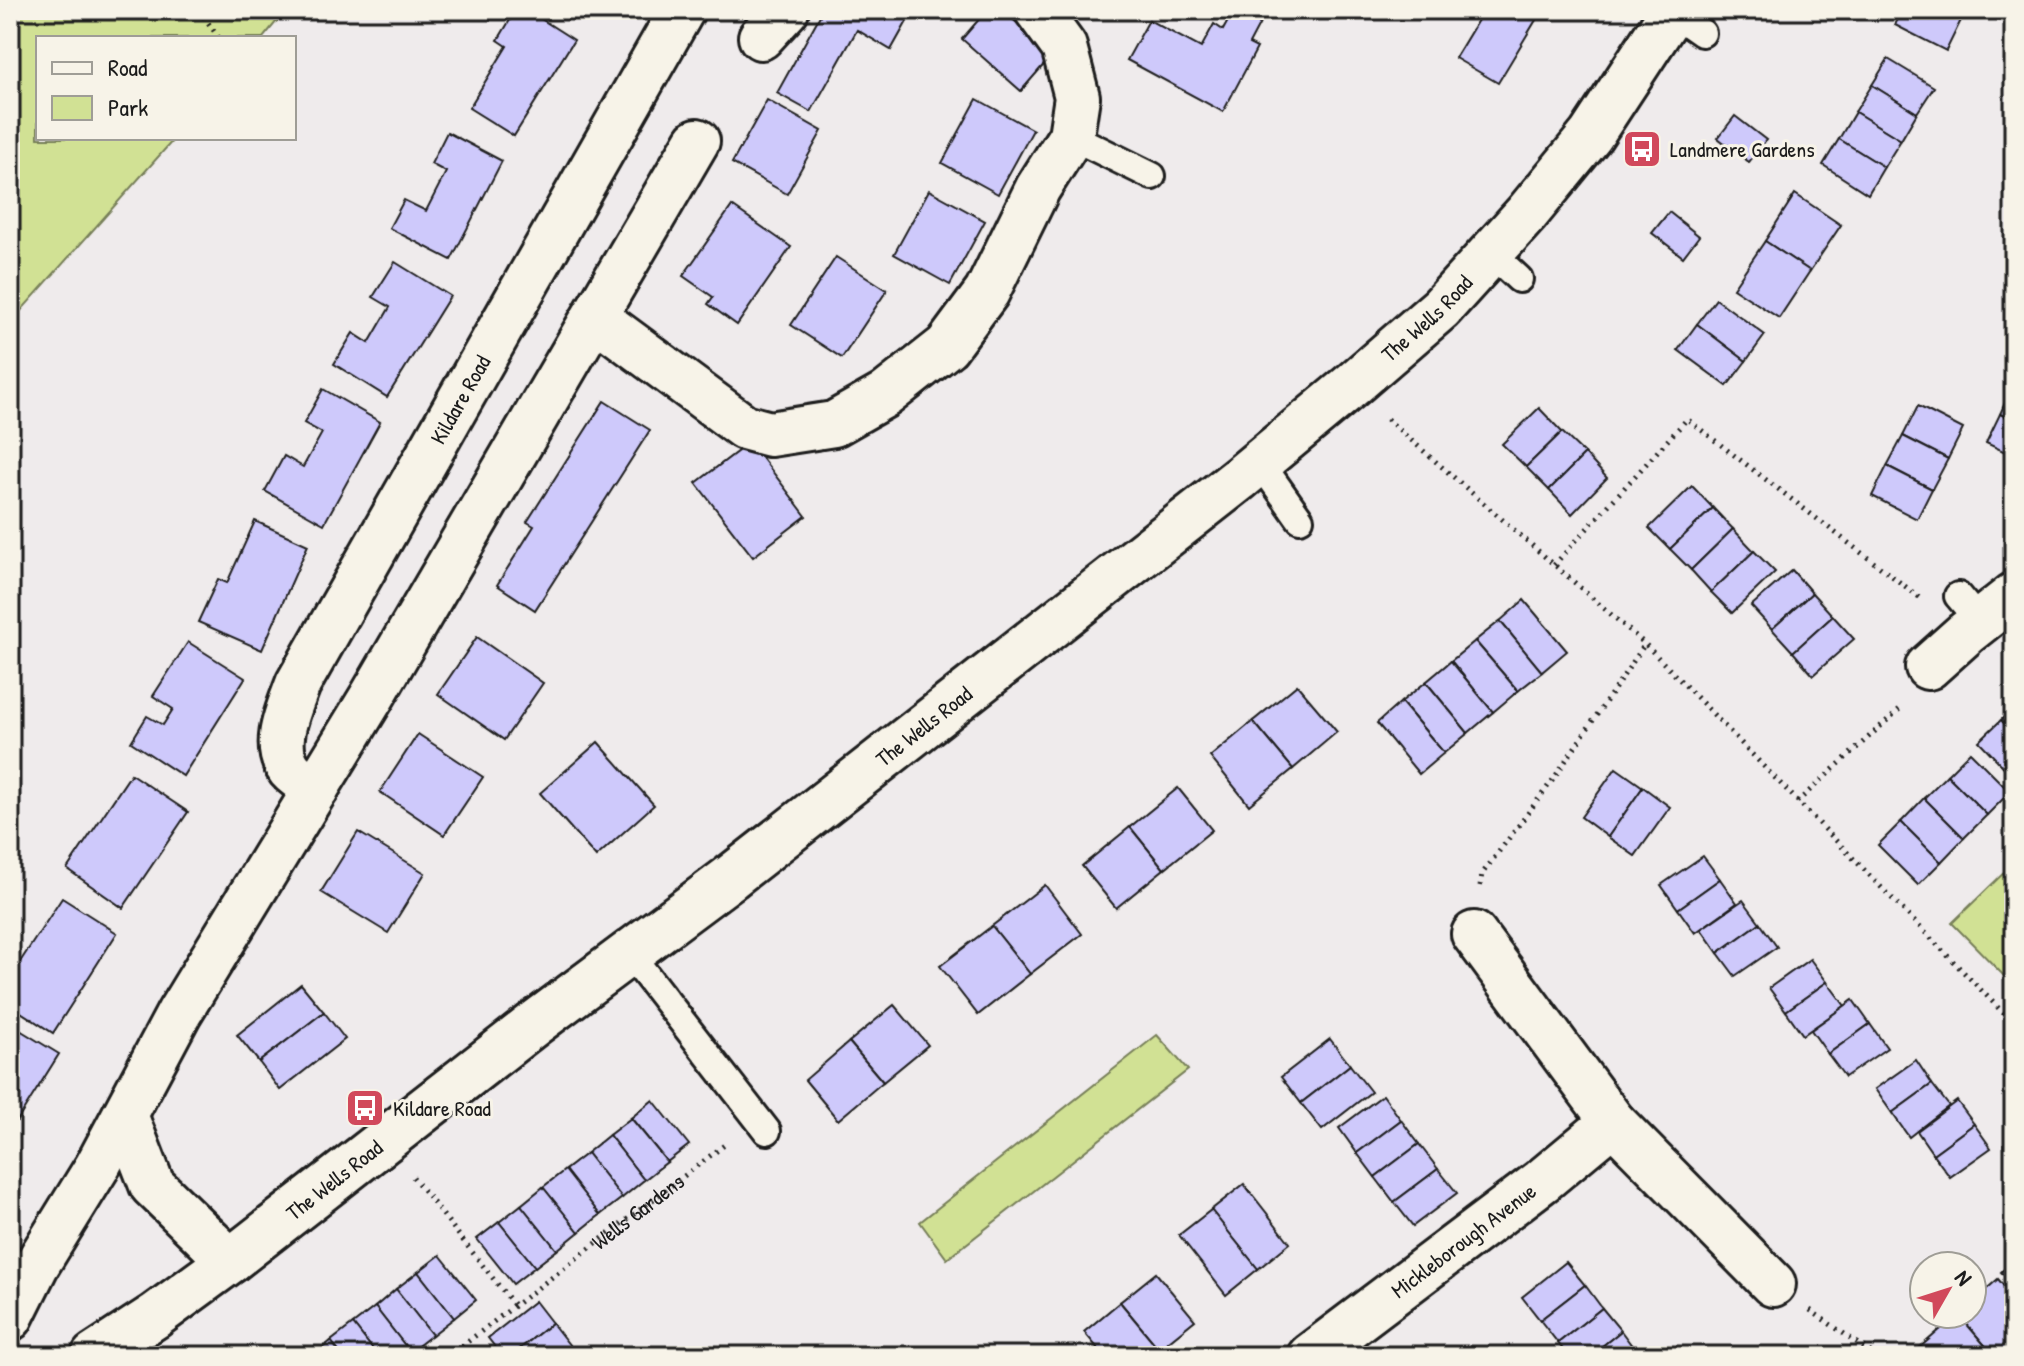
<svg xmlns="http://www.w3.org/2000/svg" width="2024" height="1366" viewBox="0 0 2024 1366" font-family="'Patrick Hand',sans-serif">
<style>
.green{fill:#d1e194;stroke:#767e58;stroke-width:2}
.building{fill:#cec9fb;stroke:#1c1c1c;stroke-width:2}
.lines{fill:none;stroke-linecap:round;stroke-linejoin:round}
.lane-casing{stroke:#1c1c1c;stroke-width:32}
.street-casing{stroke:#1c1c1c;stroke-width:50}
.secondary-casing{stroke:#1c1c1c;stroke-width:50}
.path{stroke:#1c1c1c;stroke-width:5;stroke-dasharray:2 6;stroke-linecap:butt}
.lane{stroke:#f7f3e8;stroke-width:26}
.street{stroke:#f7f3e8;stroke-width:44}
.secondary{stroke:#f7f3e8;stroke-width:44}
.labels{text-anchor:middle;stroke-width:6;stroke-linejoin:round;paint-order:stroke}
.poi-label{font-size:22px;fill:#1c1c1c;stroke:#f7f3e8;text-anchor:start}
.street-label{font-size:22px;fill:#1c1c1c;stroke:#f7f3e8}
</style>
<rect width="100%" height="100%" fill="#efebec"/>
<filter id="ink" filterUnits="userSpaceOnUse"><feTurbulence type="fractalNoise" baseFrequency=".0125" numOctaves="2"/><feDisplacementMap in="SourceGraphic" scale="16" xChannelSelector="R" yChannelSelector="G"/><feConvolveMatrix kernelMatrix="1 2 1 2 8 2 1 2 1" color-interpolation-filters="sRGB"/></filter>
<g filter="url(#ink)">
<!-- green -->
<g class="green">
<polygon points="10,10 286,10 263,38 38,38 38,138 175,138 10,323"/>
<polygon points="2014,863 2014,986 1952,923"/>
<polygon points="1157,1035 1188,1070 947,1259 920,1222"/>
</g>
<!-- building -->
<g class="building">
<polygon points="516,10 527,10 574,40 514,136 469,108 507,46 498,40"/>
<polygon points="823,10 900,10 910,16 891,50 857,30 811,112 777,93"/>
<polygon points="987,10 1002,10 1053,54 1021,91 962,39"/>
<polygon points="1234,10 1267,10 1249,44 1257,48 1223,112 1127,60 1149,20 1201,48 1214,24 1223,30"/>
<polygon points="1484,10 1542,10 1498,83 1455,58"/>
<polygon points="1902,10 1966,10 1946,51 1895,25"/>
<polygon points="1888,59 1934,87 1917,113 1872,85"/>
<polygon points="1872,85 1917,113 1901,140 1855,112"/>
<polygon points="977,99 1033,130 998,194 942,163"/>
<polygon points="767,100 822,131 787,194 732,163"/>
<polygon points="1855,112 1901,140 1884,167 1839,139"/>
<polygon points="1735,116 1766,140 1749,162 1718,138"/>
<polygon points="447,132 502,161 451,260 389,228 404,200 426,211 446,172 431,164"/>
<polygon points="1839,139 1884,167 1868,194 1823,165"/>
<polygon points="929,190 985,221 950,285 894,254"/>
<polygon points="1795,194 1841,225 1810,271 1765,241"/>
<polygon points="732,206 791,247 737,325 708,304 713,297 683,276"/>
<polygon points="1669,212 1699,236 1683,257 1652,233"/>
<polygon points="1765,241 1810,271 1779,318 1733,288"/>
<polygon points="836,257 887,290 842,358 791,325"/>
<polygon points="395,262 450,296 387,397 334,364 353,333 369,343 390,307 373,297"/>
<polygon points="1716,299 1765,335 1746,361 1697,324"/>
<polygon points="1697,324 1746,361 1727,386 1678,350"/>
<polygon points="2013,385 2014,386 2014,421 2000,414"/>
<polygon points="323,389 380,422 324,524 265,491 284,456 303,467 322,433 304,423"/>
<polygon points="604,401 650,430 535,610 497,585 534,526 527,522"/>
<polygon points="1918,406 1963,429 1948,459 1903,436"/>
<polygon points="1539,408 1562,432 1526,467 1502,444"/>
<polygon points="2000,414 2014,421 2014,456 1986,443"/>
<polygon points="1562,432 1585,454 1549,490 1526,467"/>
<polygon points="1903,436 1948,459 1932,489 1887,466"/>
<polygon points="750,442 806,516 753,557 696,483"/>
<polygon points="1585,454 1607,478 1572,514 1549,490"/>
<polygon points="1887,466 1932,489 1917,519 1872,496"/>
<polygon points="1692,486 1713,508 1670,549 1649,528"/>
<polygon points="1713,508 1733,529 1691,570 1670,549"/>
<polygon points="255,521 308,545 262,650 198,622 218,579 227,583"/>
<polygon points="1733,529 1754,551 1711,592 1691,570"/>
<polygon points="1754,551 1775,572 1732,613 1711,592"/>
<polygon points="1792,570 1812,593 1772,629 1751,606"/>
<polygon points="1812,593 1833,616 1793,652 1772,629"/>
<polygon points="1524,600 1567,651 1542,672 1500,621"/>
<polygon points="1833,616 1854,639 1813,675 1793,652"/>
<polygon points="1500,621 1542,672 1518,691 1475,641"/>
<polygon points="477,637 543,683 504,740 438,694"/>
<polygon points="1475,641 1518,691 1493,712 1451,661"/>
<polygon points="188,642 245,678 183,776 131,742 147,716 163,725 173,709 153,696"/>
<polygon points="1451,661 1493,712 1468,733 1426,682"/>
<polygon points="1426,682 1468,733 1444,753 1401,702"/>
<polygon points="1297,685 1337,732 1293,769 1253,721"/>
<polygon points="1401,702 1444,753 1419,774 1377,723"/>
<polygon points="2014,708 2014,734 2001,720"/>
<polygon points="2001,720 2014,734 2014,778 1979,741"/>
<polygon points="1253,721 1293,769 1249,805 1210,757"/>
<polygon points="418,734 483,777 444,835 380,792"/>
<polygon points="598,742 654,805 596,857 540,793"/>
<polygon points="1970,752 2010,792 1987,815 1947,775"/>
<polygon points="1616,768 1643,787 1608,837 1581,817"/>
<polygon points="131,774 188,812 123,908 67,869"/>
<polygon points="1947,775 1987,815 1964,838 1924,798"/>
<polygon points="1643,787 1670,807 1635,856 1608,837"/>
<polygon points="1178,788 1212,830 1164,869 1130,827"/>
<polygon points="1924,798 1964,838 1941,862 1901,822"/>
<polygon points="1901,822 1941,862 1918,885 1878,845"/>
<polygon points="1130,827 1164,869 1116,908 1082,866"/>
<polygon points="358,832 425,873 388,933 321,892"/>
<polygon points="1703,856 1720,879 1678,909 1661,885"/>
<polygon points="1720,879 1737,903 1695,933 1678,909"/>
<polygon points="1045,885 1082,934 1030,974 992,926"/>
<polygon points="62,898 117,933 53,1033 10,1005 10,977"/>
<polygon points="1743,900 1760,923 1718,953 1701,929"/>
<polygon points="1760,923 1777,947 1735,976 1718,953"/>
<polygon points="992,926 1030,974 978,1015 940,966"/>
<polygon points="1810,959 1827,982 1786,1011 1769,988"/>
<polygon points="1827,982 1845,1006 1803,1035 1786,1011"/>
<polygon points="301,984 324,1012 259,1062 237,1035"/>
<polygon points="1853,1000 1870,1024 1828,1054 1811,1030"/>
<polygon points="894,1005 928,1045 883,1082 849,1042"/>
<polygon points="324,1012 345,1039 280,1090 259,1062"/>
<polygon points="10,1024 59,1054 17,1121 10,1117"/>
<polygon points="1870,1024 1887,1048 1845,1077 1828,1054"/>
<polygon points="1330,1039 1350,1065 1301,1103 1281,1077"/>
<polygon points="849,1042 883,1082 838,1120 805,1080"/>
<polygon points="1916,1060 1932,1084 1892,1113 1875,1089"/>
<polygon points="1350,1065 1371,1092 1322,1130 1301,1103"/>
<polygon points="1932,1084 1949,1106 1909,1137 1892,1113"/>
<polygon points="1383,1095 1401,1120 1357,1153 1339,1128"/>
<polygon points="653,1100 689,1145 667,1162 631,1118"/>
<polygon points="1957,1101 1974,1124 1933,1154 1917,1131"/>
<polygon points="631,1118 667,1162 644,1180 609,1135"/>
<polygon points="1401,1120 1419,1144 1375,1177 1357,1153"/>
<polygon points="1974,1124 1991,1148 1950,1177 1933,1154"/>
<polygon points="609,1135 644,1180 622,1198 587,1153"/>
<polygon points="1419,1144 1438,1169 1394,1202 1375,1177"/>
<polygon points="587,1153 622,1198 600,1215 565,1170"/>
<polygon points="1438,1169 1457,1193 1413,1226 1394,1202"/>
<polygon points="565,1170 600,1215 579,1232 543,1187"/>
<polygon points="1244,1184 1290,1243 1258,1269 1211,1210"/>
<polygon points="543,1187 579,1232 557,1250 521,1205"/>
<polygon points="521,1205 557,1250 535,1267 499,1222"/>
<polygon points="1211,1210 1258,1269 1226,1295 1179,1235"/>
<polygon points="499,1222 535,1267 513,1284 477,1239"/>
<polygon points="440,1255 476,1300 454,1318 418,1272"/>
<polygon points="2014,1260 2014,1285 2001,1272"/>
<polygon points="1566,1262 1585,1285 1540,1320 1522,1297"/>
<polygon points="418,1272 454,1318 432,1335 396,1289"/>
<polygon points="1156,1273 1195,1320 1159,1349 1120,1302"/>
<polygon points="1998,1279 2014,1298 2014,1356 1994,1356 1958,1314 1972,1314 1972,1302"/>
<polygon points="1585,1285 1602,1308 1558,1343 1540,1320"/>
<polygon points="396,1289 432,1335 410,1352 375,1307"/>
<polygon points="535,1301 552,1323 511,1356 502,1356 488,1338"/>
<polygon points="1120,1302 1159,1349 1150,1356 1104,1356 1084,1332"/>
<polygon points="375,1307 410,1352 405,1356 378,1356 353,1324"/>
<polygon points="1602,1308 1621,1331 1590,1356 1568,1356 1558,1343"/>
<polygon points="1958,1314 1994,1356 1923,1356 1918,1349"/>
<polygon points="552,1323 570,1346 557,1356 511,1356"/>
<polygon points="353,1324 378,1356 342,1356 331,1341"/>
<polygon points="1621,1331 1639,1355 1590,1356"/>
<polygon points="331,1341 342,1356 312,1356"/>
</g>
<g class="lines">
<defs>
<g id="lane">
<polyline points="1672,12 1702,33"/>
<polyline points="1071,136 1152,176"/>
<polyline points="1491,253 1519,279"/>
<polyline points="1259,461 1300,519"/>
<polyline points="1958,596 1980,622"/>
<polyline points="629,953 767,1131"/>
</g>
<g id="street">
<polyline points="761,37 786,10"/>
<polyline points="595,317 744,427 770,434 834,424 885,395 947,346 987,292 1038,188 1071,136 1077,97 1064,47 1037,10"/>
<polyline points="1928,667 1966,633 2014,595"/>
<path id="s2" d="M316 789C308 784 296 777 290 770 271 745 289 709 298 684L682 10"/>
<polyline points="1474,934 1613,1122 1773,1284"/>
<polyline points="125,1115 152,1185 230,1261"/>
<polyline points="10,1318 36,1266 97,1167 179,1013 373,695 697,141"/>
<path id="s3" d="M1310 1356 1542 1181 1613 1122"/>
</g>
<g id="secondary">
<path id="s4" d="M94 1356 155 1316 230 1261 534 1024 731 877 1239 479 1352 385 1441 308 1527 213 1591 135 1673 10"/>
</g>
</defs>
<!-- lane casing -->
<use href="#lane" class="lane-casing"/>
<!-- street casing -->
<use href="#street" class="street-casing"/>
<!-- secondary casing -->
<use href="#secondary" class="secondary-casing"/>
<!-- path -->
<g class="path">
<polyline points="199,10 219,38"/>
<polyline points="1387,419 1645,644 2014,1024"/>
<polyline points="1554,565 1687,419 1919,597"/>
<polyline points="1797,802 1903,706"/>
<polyline points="1480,886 1482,874 1552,781 1645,644"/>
<polyline points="413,1177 514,1305"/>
<polyline points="1810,1310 1876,1356"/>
<path id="s1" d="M449 1356 727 1143"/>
</g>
<!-- lane -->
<use href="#lane" class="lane"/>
<!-- street -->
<use href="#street" class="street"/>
<!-- secondary -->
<use href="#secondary" class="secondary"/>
</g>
</g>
<!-- icons -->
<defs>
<symbol id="bus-square" viewBox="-11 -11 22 22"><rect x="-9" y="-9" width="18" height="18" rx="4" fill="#d1495b" stroke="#f7f3e8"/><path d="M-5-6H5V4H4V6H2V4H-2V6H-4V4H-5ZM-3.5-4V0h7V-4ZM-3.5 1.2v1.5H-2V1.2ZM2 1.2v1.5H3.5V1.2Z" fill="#fff"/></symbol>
</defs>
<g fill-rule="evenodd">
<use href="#bus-square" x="1620" y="127" width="44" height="44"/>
<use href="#bus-square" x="343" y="1086" width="44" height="44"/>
</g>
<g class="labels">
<!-- poi labels -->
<g class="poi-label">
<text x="1670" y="157">Landmere Gardens</text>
<text x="393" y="1116">Kildare Road</text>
</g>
<!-- street labels -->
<g class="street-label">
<text dy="8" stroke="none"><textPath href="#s4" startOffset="1690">The Wells Road</textPath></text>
<text dy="8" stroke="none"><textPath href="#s2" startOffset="450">Kildare Road</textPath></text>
<text dy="8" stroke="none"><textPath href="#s4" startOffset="1042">The Wells Road</textPath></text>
<text dy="8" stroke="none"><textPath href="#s4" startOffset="298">The Wells Road</textPath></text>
<text dy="8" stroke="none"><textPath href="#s1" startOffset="238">Wells Gardens</textPath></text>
<text dy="8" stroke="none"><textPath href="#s3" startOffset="192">Mickleborough Avenue</textPath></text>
</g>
</g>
<!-- margin -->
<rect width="2024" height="1366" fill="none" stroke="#f7f3e8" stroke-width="40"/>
<rect x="20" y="20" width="1984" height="1326" fill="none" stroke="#1c1c1c" stroke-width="3" filter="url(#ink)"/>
<!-- legend -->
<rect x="36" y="36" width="260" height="104" fill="#f7f3e8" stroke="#9f9d96" stroke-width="2"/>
<rect x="52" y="62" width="40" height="12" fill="#f7f3e8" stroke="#9f9d96" stroke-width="2"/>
<text x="108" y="76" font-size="24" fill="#1c1c1c">Road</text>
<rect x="52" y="96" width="40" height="24" fill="#d1e194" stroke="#9f9d96" stroke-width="2"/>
<text x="108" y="116" font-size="24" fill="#1c1c1c">Park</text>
<!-- north arrow -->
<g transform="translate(1948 1290) rotate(51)"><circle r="38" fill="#f7f3e8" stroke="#9f9d96" stroke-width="2"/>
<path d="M0-6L14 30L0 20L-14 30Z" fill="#d1495b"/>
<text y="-12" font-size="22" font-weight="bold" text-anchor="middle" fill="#1c1c1c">N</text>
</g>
</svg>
